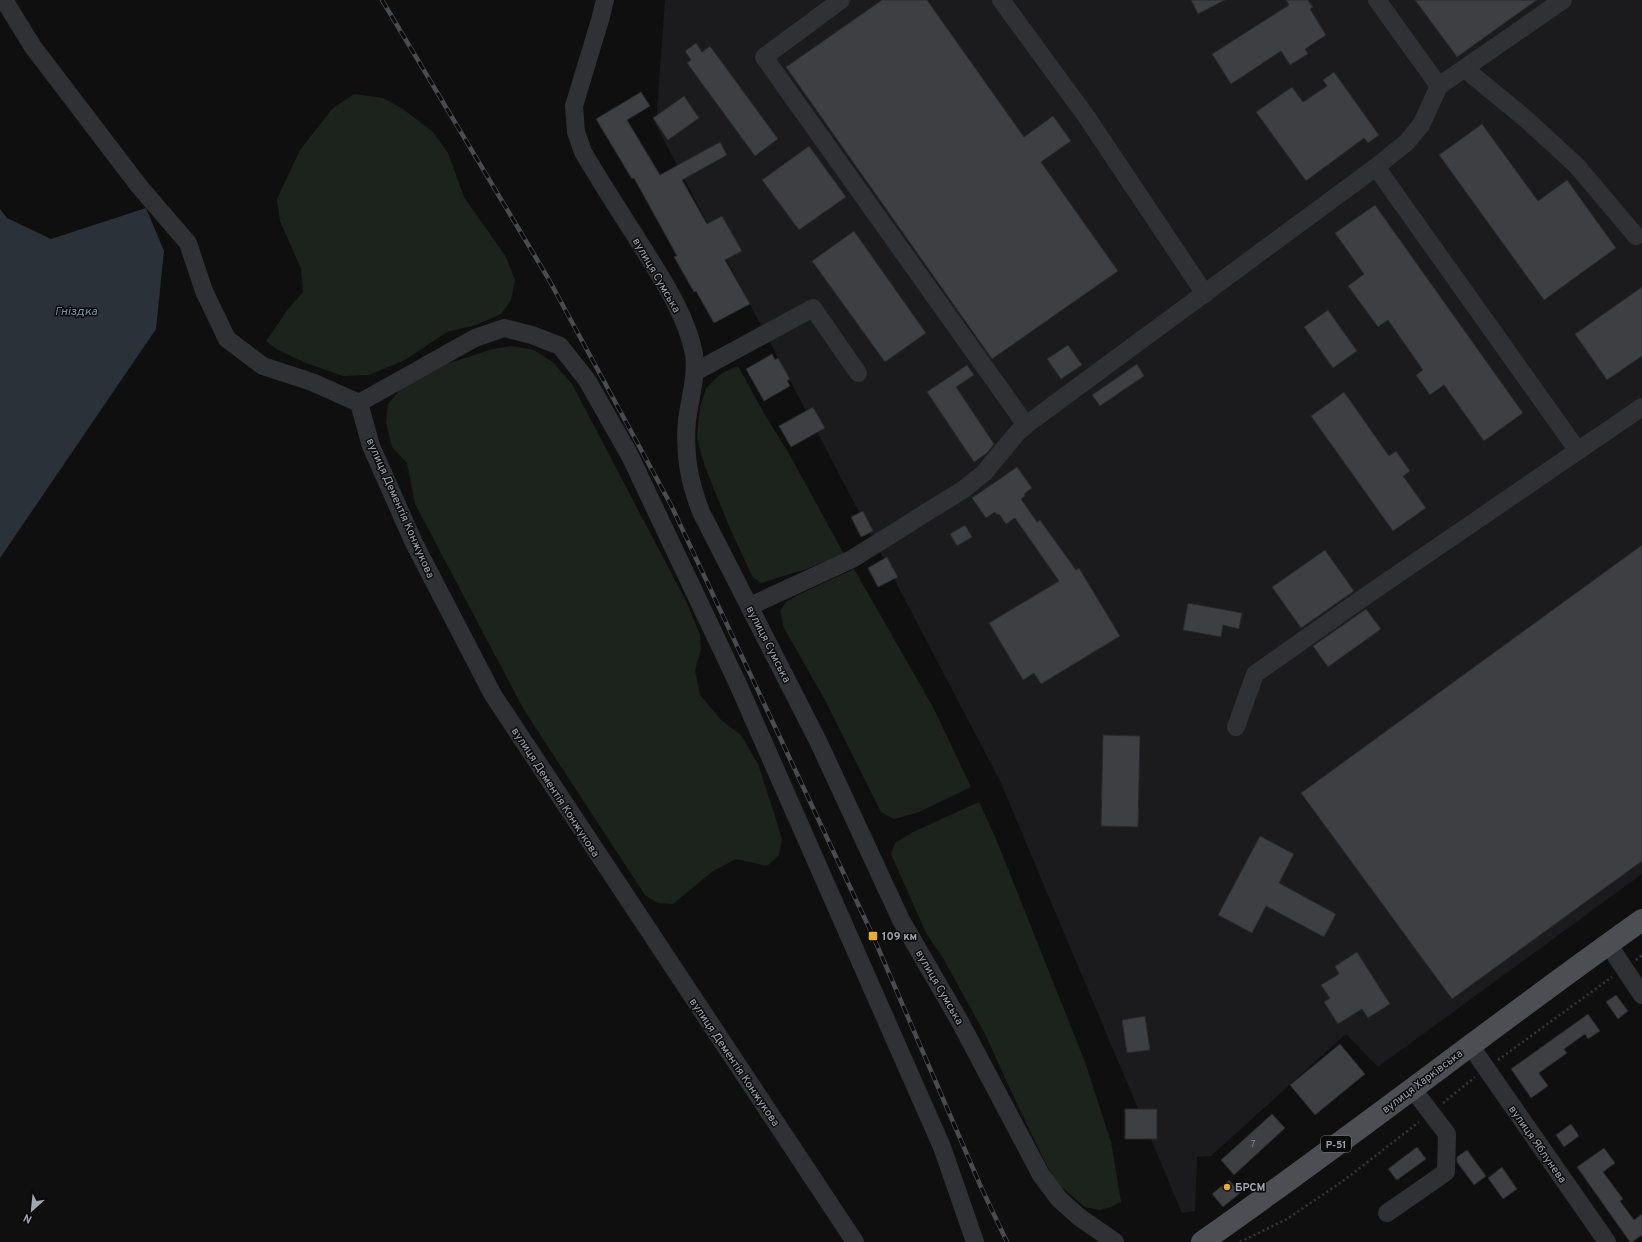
<svg xmlns="http://www.w3.org/2000/svg" width="1642" height="1242" viewBox="0 0 1642 1242" font-family="Overpass,sans-serif">
<style>
.built{fill:#1b1b1d}
.green{fill:#1c231d}
.water{fill:#2a3138}
.building{fill:#3e3f43;stroke:#29292c}
.lines{fill:none;stroke-linecap:round;stroke-linejoin:round}
.path{stroke:#37383c;stroke-width:2.5;stroke-dasharray:2 3;stroke-linecap:butt}
.minor{stroke:#303135;stroke-width:18}
.major{stroke:#4d4e54;stroke-width:22}
.rail-casing{stroke:#4a4b50;stroke-width:4.5}
.rail{stroke:#0a0a0b;stroke-width:3;stroke-dasharray:9;stroke-linecap:butt}
.poi-dot{fill:#e4ac33;stroke:#0a0a0b;stroke-width:1.5}
.labels{text-anchor:middle;stroke-width:3;stroke-linejoin:round;paint-order:stroke}
.number-label{font-size:9px;fill:#888c95}
.shield{fill:#0a0a0b;stroke:#74767e;stroke-width:1}
.shield-label{font-size:10px;font-weight:bold;fill:#a1a5b0}
.street-label{font-size:11px;fill:#a1a5b0;stroke:#0a0a0b}
.poi-label{font-size:11px;font-weight:bold;fill:#a1a5b0;stroke:#0a0a0b;text-anchor:start}
.water-label{font-size:12px;font-style:italic;fill:#7992aa;stroke:#0a0a0b}
</style>
<rect width="100%" height="100%" fill="#0f0f10"/>
<!-- built -->
<polygon class="built" points="665,0 1642,0 1642,874 1378,1067 1346,1034 1211,1156 1197,1157 1195,1211 1182,1213 1000,781 656,125"/>
<!-- green -->
<g class="green">
<polygon points="354,94 383,98 403,109 433,132 448,153 464,197 506,257 515,280 511,300 501,314 476,325 447,332 405,360 369,375 343,376 306,363 278,350 266,341 289,308 303,292 301,269 280,221 277,199 300,150 332,109"/>
<polygon points="512,346 534,350 554,363 572,384 687,603 700,635 701,649 695,670 700,695 721,720 741,735 758,764 775,816 782,840 779,855 767,866 736,859 713,871 673,904 658,903 645,895 524,710 415,504 407,463 392,447 386,422 388,404 401,389 440,366 493,349"/>
<polygon points="738,366 765,415 788,452 844,554 806,569 761,583 752,576 729,526 705,467 697,438 700,407 706,388 722,373"/>
<polygon points="854,569 934,709 971,787 919,812 894,819 881,812 825,700 784,628 780,611 786,602 800,594"/>
<polygon points="979,802 996,839 1085,1062 1111,1142 1121,1202 1110,1207 1100,1210 1085,1207 1058,1184 1046,1164 1010,1089 986,1036 943,958 926,933 891,854 895,843 913,832"/>
</g>
<!-- water -->
<polygon class="water" points="146,208 164,251 156,329 0,558 0,209 7,218 51,239"/>
<!-- building -->
<g class="building">
<polygon points="882,0 927,0 1024,137 1053,116 1071,141 1041,162 1118,271 992,359 786,67"/>
<polygon points="1191,0 1225,0 1198,14"/>
<polygon points="1286,0 1308,0 1313,7 1310,9 1326,35 1305,49 1308,54 1290,65 1281,51 1231,84 1212,54 1289,5"/>
<polygon points="1415,0 1537,0 1457,57"/>
<polygon points="696,43 702,52 710,46 778,139 755,156 687,63 691,60 685,51"/>
<polygon points="1334,72 1379,135 1368,143 1364,138 1306,181 1256,112 1292,87 1303,102 1327,86 1323,80"/>
<polygon points="641,92 650,106 627,120 660,175 720,142 727,155 682,180 707,224 722,216 742,251 725,260 750,304 714,323 696,291 694,292 674,257 677,256 634,178 632,179 596,119"/>
<polygon points="684,96 699,118 668,140 653,118"/>
<polygon points="1482,124 1538,201 1567,180 1616,248 1544,300 1439,155"/>
<polygon points="809,146 846,197 799,230 762,180"/>
<polygon points="1375,205 1523,413 1484,441 1444,385 1430,395 1416,375 1423,370 1388,320 1378,327 1348,286 1364,274 1335,233"/>
<polygon points="854,231 926,333 885,362 812,261"/>
<polygon points="1642,287 1642,356 1607,380 1575,334"/>
<polygon points="1328,310 1357,351 1333,368 1304,327"/>
<polygon points="1068,345 1082,365 1061,379 1047,359"/>
<polygon points="772,354 775,360 778,358 790,379 787,381 790,386 764,401 746,369"/>
<polygon points="1137,364 1144,376 1100,406 1092,395"/>
<polygon points="967,365 974,375 956,387 994,444 987,453 974,462 927,392"/>
<polygon points="1344,392 1389,456 1396,451 1410,471 1403,476 1426,508 1393,531 1311,416"/>
<polygon points="813,407 825,428 791,447 779,426"/>
<polygon points="1017,467 1032,488 1024,494 1025,496 1021,499 1037,522 1040,520 1076,570 1079,568 1120,636 1041,684 1034,673 1023,680 989,623 1059,581 1015,518 1006,524 999,514 997,515 995,512 986,518 972,498"/>
<polygon points="863,511 873,531 861,537 851,517"/>
<polygon points="965,525 972,537 957,546 950,534"/>
<polygon points="1642,545 1642,861 1452,999 1301,793"/>
<polygon points="1325,550 1354,591 1301,628 1272,587"/>
<polygon points="887,557 898,577 878,587 868,568"/>
<polygon points="1188,603 1242,613 1239,629 1223,625 1221,637 1183,630"/>
<polygon points="1366,609 1381,629 1328,667 1313,646"/>
<polygon points="1103,735 1140,736 1138,827 1101,826"/>
<polygon points="1260,836 1294,854 1279,883 1336,914 1324,937 1266,906 1252,933 1218,915"/>
<polygon points="1357,952 1390,1004 1368,1018 1362,1009 1338,1024 1324,1002 1330,998 1321,985 1339,974 1335,966"/>
<polygon points="1616,995 1628,1011 1618,1019 1606,1002"/>
<polygon points="1588,1014 1600,1031 1588,1039 1585,1034 1564,1049 1567,1053 1539,1073 1548,1086 1531,1098 1511,1069"/>
<polygon points="1145,1016 1150,1050 1127,1053 1122,1020"/>
<polygon points="1340,1044 1365,1074 1315,1115 1290,1085"/>
<rect x="1125" y="1109" width="32" height="30"/>
<polygon points="1272,1114 1285,1128 1234,1175 1221,1160"/>
<polygon points="1571,1124 1579,1136 1564,1147 1556,1135"/>
<polygon points="1417,1147 1426,1159 1397,1180 1388,1169"/>
<polygon points="1604,1148 1615,1163 1603,1172 1623,1199 1620,1201 1634,1220 1642,1214 1642,1235 1632,1242 1630,1242 1577,1167"/>
<polygon points="1467,1150 1486,1176 1474,1185 1457,1162 1457,1157"/>
<polygon points="1502,1167 1517,1189 1503,1199 1488,1178"/>
<polygon points="1229,1180 1240,1193 1223,1207 1212,1194"/>
</g>
<g class="lines">
<!-- path -->
<g class="path">
<polyline points="1636,960 1642,955"/>
<polyline points="1498,1060 1612,977"/>
<polyline points="1443,1103 1475,1077"/>
<polyline points="1240,1242 1287,1219 1343,1181 1419,1122"/>
</g>
<!-- minor -->
<g class="minor">
<polyline points="4,0 33,47 139,186 188,243 204,291 227,339 263,366 312,382 359,403"/>
<path d="M605 0 600 20 574 106 576 132 583 152C600 181 618 209 636 237 658 273 686 312 694 354 697 376 690 398 687 420 684 454 689 481 701 512L818 741 901 920 959 1020 1041 1175 1059 1199 1079 1217 1115 1242"/>
<polyline points="841,0 764,57 1026,425"/>
<polyline points="1001,0 1086,116 1205,294"/>
<polyline points="1377,0 1439,86"/>
<polyline points="1465,69 1526,119 1577,166 1636,236"/>
<polyline points="1376,167 1407,142 1421,125 1439,86 1563,0"/>
<polyline points="695,372 813,308 858,373"/>
<polyline points="359,403 475,338 504,328 532,335 560,346 587,380 630,456 737,682 942,1147 975,1242"/>
<polyline points="359,403 371,446 414,543 493,695 855,1242"/>
<polyline points="750,606 852,559 964,489 984,473 1017,433 1026,425 1376,167 1578,451"/>
<polyline points="1236,727 1255,674 1360,600 1642,407"/>
<polyline points="1608,944 1642,995"/>
<polyline points="1470,1045 1607,1242"/>
<polyline points="1387,1213 1446,1172 1447,1134 1412,1088"/>
</g>
<!-- major -->
<path class="major" d="M1202 1242C1351 1138 1494 1025 1642 920"/>
<defs>
<polyline id="rail" points="382,0 548,278 671,505 873,936 981,1187 1007,1242"/>
</defs>
<!-- rail casing -->
<use href="#rail" class="rail-casing"/>
<!-- rail -->
<use href="#rail" class="rail"/>
</g>
<!-- markers -->
<g class="poi-dot">
<rect x="868" y="931" width="10" height="10" rx="2"/>
<circle cx="1227" cy="1187" r="4"/>
</g>
<g class="labels">
<!-- number labels -->
<g class="number-label">
<text x="1253" y="1147">7</text>
</g>
<!-- shield labels -->
<rect class="shield" x="1321" y="1136" width="30" height="16" rx="3"/>
<g class="shield-label">
<text x="1336" y="1148">Р-51</text>
</g>
<!-- street labels -->
<g class="street-label">
<text transform="translate(657 275) rotate(60)" y="4">вулиця Сумська</text>
<text transform="translate(401 508) rotate(66)" y="4">вулиця Дементія Конжукова</text>
<text transform="translate(769 644) rotate(63)" y="4">вулиця Сумська</text>
<text transform="translate(556 792) rotate(57)" y="4">вулиця Дементія Конжукова</text>
<text transform="translate(940 987) rotate(60)" y="4">вулиця Сумська</text>
<text transform="translate(735 1062) rotate(56)" y="4">вулиця Дементія Конжукова</text>
<text transform="translate(1422 1081) rotate(-37)" y="4">вулиця Харківська</text>
<text transform="translate(1538 1144) rotate(55)" y="4">вулиця Яблунева</text>
</g>
<!-- poi labels -->
<g class="poi-label">
<text x="882" y="940">109 км</text>
<text x="1235" y="1191">БРСМ</text>
</g>
<!-- water labels -->
<g class="water-label">
<text x="76" y="315">Гніздка</text>
</g>
</g>
<!-- north arrow -->
<g transform="translate(32 1210) rotate(207)" stroke="#0a0a0b" stroke-width="3" paint-order="stroke">
<path d="M0-3L7 15L0 10L-7 15Z" fill="#a1a5b0"/>
<text y="-6" font-size="11" font-weight="bold" text-anchor="middle" fill="#a1a5b0">N</text>
</g>
</svg>
